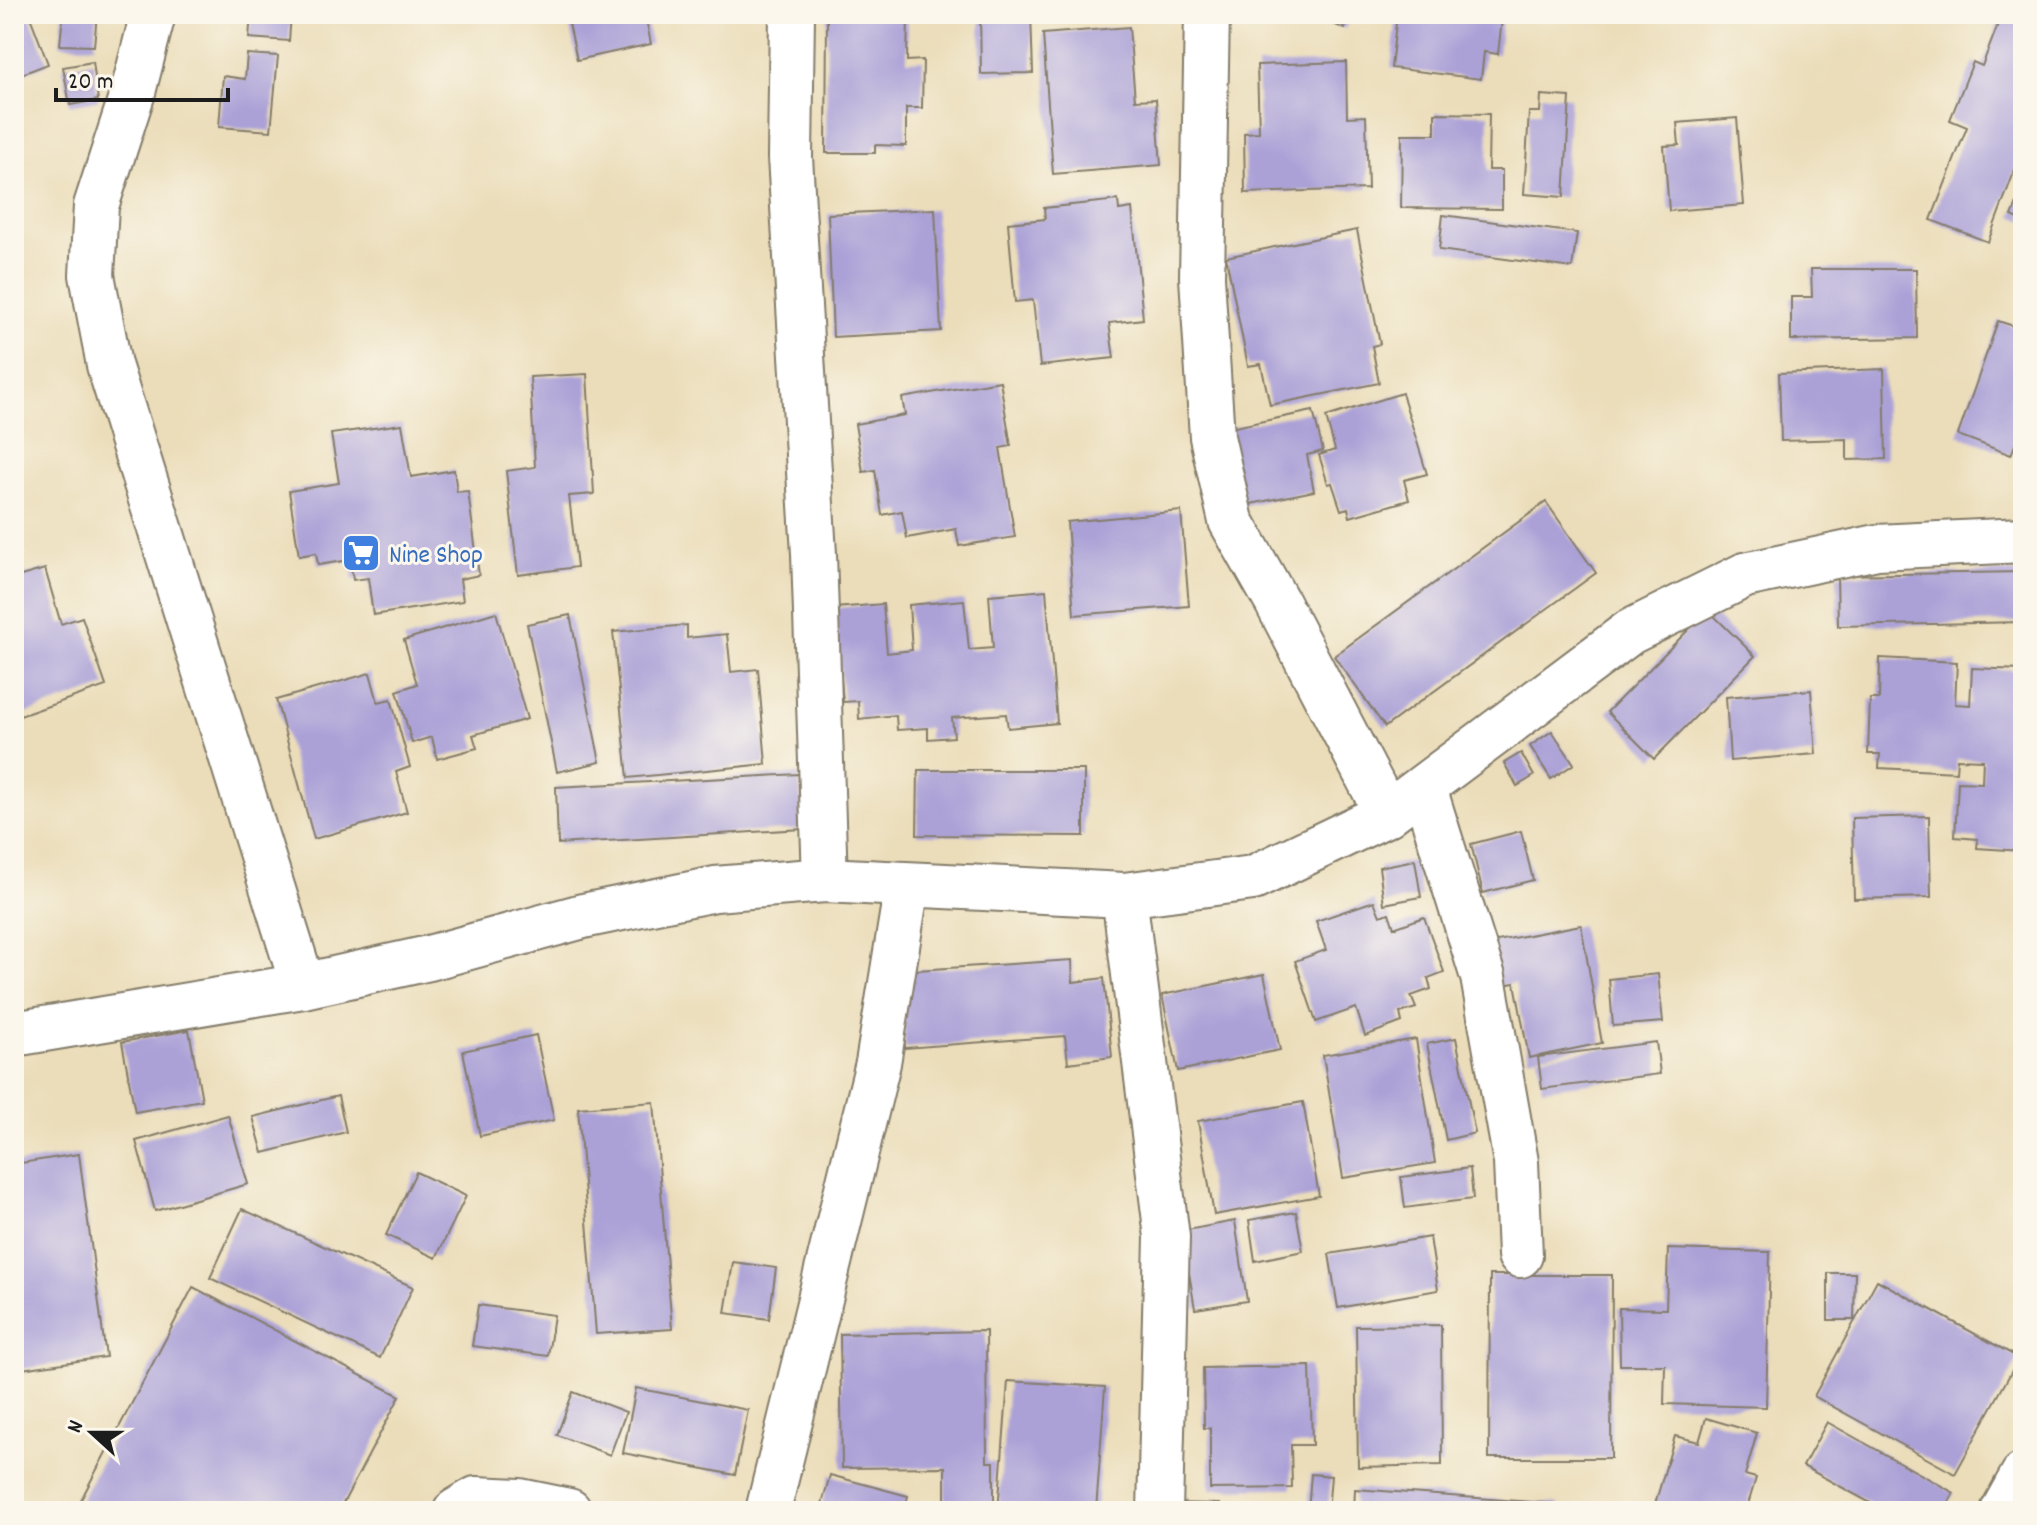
<svg xmlns="http://www.w3.org/2000/svg" width="2037" height="1525" viewBox="0 0 2037 1525" font-family="Dekko,sans-serif">
<style>
.building{fill:#aba1d7}
.lines{fill:none;stroke-linecap:round;stroke-linejoin:round}
.minor-casing{stroke:#847c6a;stroke-width:48}
.minor{stroke:#fff;stroke-width:44}
.labels{text-anchor:middle;stroke-width:6;stroke-linejoin:round;paint-order:stroke}
.shop-label{font-size:26px;fill:#366cbe;stroke:#fbf7ec;text-anchor:start}
</style>
<rect width="100%" height="100%" fill="#fbf7ec"/>
<filter id="ink" filterUnits="userSpaceOnUse"><feTurbulence type="fractalNoise" baseFrequency=".0125" numOctaves="2"/><feDisplacementMap in="SourceGraphic" scale="16" xChannelSelector="R" yChannelSelector="G"/><feConvolveMatrix kernelMatrix="1 2 1 2 8 2 1 2 1" color-interpolation-filters="sRGB"/></filter>
<filter id="wash" filterUnits="userSpaceOnUse"><feTurbulence type="fractalNoise" baseFrequency=".006" numOctaves="4" result="noise"/><feDisplacementMap in="SourceGraphic" scale="32" xChannelSelector="R" yChannelSelector="G"/><feGaussianBlur stdDeviation="1.8" result="paint"/><feColorMatrix in="noise" values="0 0 0 0 0 0 0 0 0 0 0 0 0 0 0 0 0 1.4 0 .05"/><feComposite in="paint" operator="in"/></filter>
<g filter="url(#wash)">
<rect width="100%" height="100%" fill="#ebddb9"/>
<g id="blocks">
<!-- building -->
<g class="building">
<polygon points="14,14 29,14 48,64 14,77"/>
<polygon points="63,14 97,14 94,46 60,45"/>
<polygon points="251,14 291,14 289,41 249,38"/>
<polygon points="567,14 645,14 651,44 577,60"/>
<polygon points="827,14 908,14 907,61 923,60 922,108 906,108 906,146 875,145 875,153 826,153"/>
<polygon points="980,14 1031,14 1033,73 981,74"/>
<polygon points="1309,14 1351,14 1345,29"/>
<polygon points="1397,14 1490,14 1489,17 1502,19 1498,54 1484,52 1481,79 1391,68"/>
<polygon points="2002,14 2023,14 2023,148 1988,242 1931,220 1967,127 1950,120 1973,62 1982,66"/>
<polygon points="1129,27 1135,100 1156,99 1161,165 1053,174 1043,34"/>
<polygon points="247,54 278,56 271,131 219,127 223,76 245,79"/>
<polygon points="93,62 98,100 70,105 63,67"/>
<polygon points="1346,62 1347,117 1366,116 1368,189 1245,193 1244,133 1259,132 1257,65"/>
<polygon points="1541,95 1570,97 1564,197 1524,194 1529,112 1540,112"/>
<polygon points="1435,113 1489,114 1488,170 1502,170 1502,209 1401,208 1402,134 1435,134"/>
<polygon points="1737,118 1744,205 1669,211 1664,146 1679,145 1677,123"/>
<polygon points="2023,188 2023,221 2012,216"/>
<polygon points="1118,200 1119,210 1132,208 1143,319 1109,323 1114,358 1040,366 1033,300 1015,302 1008,223 1045,219 1044,208"/>
<polygon points="935,209 941,331 833,337 828,214"/>
<polygon points="1443,215 1577,233 1572,268 1439,250"/>
<polygon points="1357,230 1380,344 1372,346 1379,383 1270,405 1261,364 1248,366 1226,257"/>
<polygon points="1811,269 1916,269 1917,338 1791,340 1791,297 1812,297"/>
<polygon points="1998,321 2023,329 2023,443 2017,440 2011,455 1958,435"/>
<polygon points="1884,369 1886,459 1847,460 1847,439 1781,441 1779,373"/>
<polygon points="587,374 594,494 569,496 577,567 518,575 506,471 535,467 530,377"/>
<polygon points="1000,381 1011,446 1000,448 1015,537 959,546 956,529 907,538 902,511 882,515 875,470 863,472 855,424 905,415 902,398"/>
<polygon points="1402,393 1427,474 1404,480 1409,500 1350,517 1348,508 1341,510 1332,483 1328,484 1319,455 1335,450 1326,417"/>
<polygon points="1313,411 1323,451 1307,455 1314,491 1241,506 1225,429"/>
<polygon points="402,424 411,477 454,470 457,492 468,491 479,575 460,579 463,601 373,615 368,578 353,580 350,560 318,565 316,553 299,556 289,491 339,483 331,434"/>
<polygon points="1546,502 1596,573 1385,727 1334,656"/>
<polygon points="1181,511 1189,606 1074,615 1067,522"/>
<polygon points="45,569 61,624 82,617 106,686 14,718 14,578"/>
<polygon points="2023,572 2023,622 1838,626 1837,575"/>
<polygon points="1046,590 1057,723 1008,728 1006,714 952,718 954,737 928,739 928,728 897,730 896,715 859,719 858,701 843,702 835,608 883,604 887,653 912,650 909,605 964,600 969,650 993,648 989,595"/>
<polygon points="1708,610 1755,656 1654,759 1607,712"/>
<polygon points="496,612 527,719 473,735 477,748 437,759 432,737 412,743 397,691 417,684 404,640"/>
<polygon points="570,615 600,762 557,772 527,624"/>
<polygon points="687,625 687,638 727,634 731,672 758,669 766,764 628,778 613,632"/>
<polygon points="1880,658 1957,662 1955,704 1970,705 1972,668 2023,670 2023,851 1977,848 1978,839 1955,837 1958,782 1982,783 1983,760 1957,759 1956,772 1879,768 1880,754 1868,754 1870,699 1879,699"/>
<polygon points="370,673 378,702 391,699 410,767 396,772 407,812 314,839 276,700"/>
<polygon points="1811,690 1816,754 1730,761 1726,697"/>
<polygon points="1552,731 1574,764 1551,779 1530,746"/>
<polygon points="1521,753 1534,776 1517,786 1504,763"/>
<polygon points="918,770 1084,770 1084,836 917,835"/>
<polygon points="799,774 803,829 558,844 556,787"/>
<polygon points="1929,816 1931,897 1854,899 1852,818"/>
<polygon points="1521,831 1533,880 1483,893 1471,844"/>
<polygon points="1415,860 1421,897 1384,904 1379,867"/>
<polygon points="1374,901 1380,916 1389,913 1394,928 1424,917 1444,972 1428,978 1431,989 1411,996 1416,1008 1400,1013 1402,1022 1365,1036 1356,1008 1316,1022 1295,961 1326,950 1316,921"/>
<polygon points="1581,925 1602,1043 1529,1058 1515,983 1495,986 1487,943"/>
<polygon points="1072,960 1073,982 1104,978 1112,1057 1068,1063 1065,1036 905,1048 901,971"/>
<polygon points="1264,974 1280,1050 1178,1071 1162,995"/>
<polygon points="1658,974 1663,1022 1613,1026 1609,979"/>
<polygon points="189,1030 202,1100 135,1112 122,1042"/>
<polygon points="536,1035 554,1120 480,1136 463,1051"/>
<polygon points="1456,1038 1475,1133 1446,1140 1427,1044"/>
<polygon points="1416,1039 1435,1163 1343,1178 1323,1055"/>
<polygon points="1656,1042 1660,1074 1542,1089 1538,1057"/>
<polygon points="338,1096 346,1132 263,1153 253,1117"/>
<polygon points="654,1102 672,1329 596,1334 578,1108"/>
<polygon points="1303,1102 1319,1196 1214,1215 1198,1121"/>
<polygon points="228,1115 248,1184 155,1211 136,1141"/>
<polygon points="79,1154 106,1357 14,1370 14,1164"/>
<polygon points="1470,1168 1473,1199 1405,1208 1401,1177"/>
<polygon points="416,1172 466,1196 436,1258 386,1235"/>
<polygon points="242,1209 413,1287 380,1358 210,1278"/>
<polygon points="1296,1212 1303,1251 1255,1261 1249,1220"/>
<polygon points="1235,1221 1247,1301 1195,1309 1182,1231"/>
<polygon points="1430,1237 1438,1290 1338,1308 1329,1254"/>
<polygon points="1668,1249 1770,1252 1766,1407 1664,1404 1665,1365 1620,1365 1619,1308 1666,1309"/>
<polygon points="733,1262 776,1268 769,1319 725,1313"/>
<polygon points="1828,1273 1855,1273 1854,1320 1828,1320"/>
<polygon points="1490,1275 1612,1275 1611,1458 1489,1458"/>
<polygon points="1877,1280 2019,1358 1955,1474 1814,1396"/>
<polygon points="193,1287 400,1396 339,1511 75,1511"/>
<polygon points="478,1305 554,1315 548,1356 472,1346"/>
<polygon points="1441,1325 1442,1465 1358,1467 1356,1326"/>
<polygon points="986,1331 987,1462 994,1462 994,1511 945,1511 945,1467 842,1468 840,1334"/>
<polygon points="1310,1366 1312,1445 1291,1445 1292,1488 1210,1489 1210,1428 1204,1428 1203,1368"/>
<polygon points="1008,1381 1105,1387 1096,1511 998,1511"/>
<polygon points="636,1388 748,1410 735,1475 623,1453"/>
<polygon points="573,1392 626,1412 610,1455 557,1435"/>
<polygon points="1706,1418 1757,1433 1745,1475 1756,1478 1746,1511 1653,1511 1675,1436 1699,1442"/>
<polygon points="1827,1422 1954,1493 1944,1511 1885,1511 1803,1466"/>
<polygon points="1311,1474 1331,1476 1328,1511 1308,1511"/>
<polygon points="830,1475 908,1496 904,1511 820,1511"/>
<polygon points="1355,1489 1558,1504 1558,1511 1354,1511"/>
<polygon points="1169,1503 1220,1504 1220,1511 1169,1511"/>
</g>
</g>
</g>
<g filter="url(#ink)">
<use href="#blocks" fill-opacity="0" stroke="#847c6a" stroke-width="2"/>
<g class="lines">
<defs>
<g id="minor">
<polyline points="153,14 133,92 96,206 92,275 109,365 303,986"/>
<polyline points="792,14 790,157 814,554 825,880"/>
<polyline points="1207,14 1202,277 1212,437 1231,521 1277,602 1387,814"/>
<polyline points="1424,788 1483,977 1516,1162 1520,1255"/>
<polyline points="1124,895 1167,1237 1160,1511"/>
<polyline points="14,1034 303,986 429,958 583,916 715,889 825,880 1124,895 1253,878 1387,814 1630,632 1745,575 1877,547 2023,540"/>
<polyline points="456,1511 476,1499 520,1501 569,1511"/>
<polyline points="768,1511 878,1063 907,885"/>
<polyline points="2003,1511 2023,1475"/>
</g>
</defs>
<!-- minor casing -->
<use href="#minor" class="minor-casing"/>
<!-- minor -->
<use href="#minor" class="minor"/>
</g>
</g>
<!-- icons -->
<defs>
<symbol id="supermarket-square" viewBox="-11 -11 22 22"><rect x="-9" y="-9" width="18" height="18" rx="4" fill="#3f7fe0" stroke="#fbf7ec"/><path d="M-6-5.5h2.5l.6 2H6L4.5 2H-2.5L-4.4-4H-6ZM-1.5 3.2a1.3 1.3 0 1 0 .1 0ZM3 3.2a1.3 1.3 0 1 0 .1 0Z" fill="#fff"/></symbol>
</defs>
<g fill-rule="evenodd">
<use href="#supermarket-square" x="339" y="531" width="44" height="44"/>
</g>
<g class="labels">
<!-- shop labels -->
<g class="shop-label">
<text x="389" y="562">Nine Shop</text>
</g>
</g>
<!-- margin -->
<rect width="2037" height="1525" fill="none" stroke="#fbf7ec" stroke-width="48"/>
<!-- north arrow -->
<g transform="translate(92 1433) rotate(291)" stroke="#fbf7ec" stroke-width="6" paint-order="stroke">
<path d="M0-6L14 30L0 20L-14 30Z" fill="#1c1c1c"/>
<text y="-12" font-size="22" font-weight="bold" text-anchor="middle" fill="#1c1c1c">N</text>
</g>
<!-- scale -->
<path d="M56 88v12h172v-12" fill="none" stroke="#1c1c1c" stroke-width="4"/>
<text x="68" y="88" font-size="24" fill="#1c1c1c" stroke="#fbf7ec" stroke-width="6" paint-order="stroke">20 m</text>
</svg>
